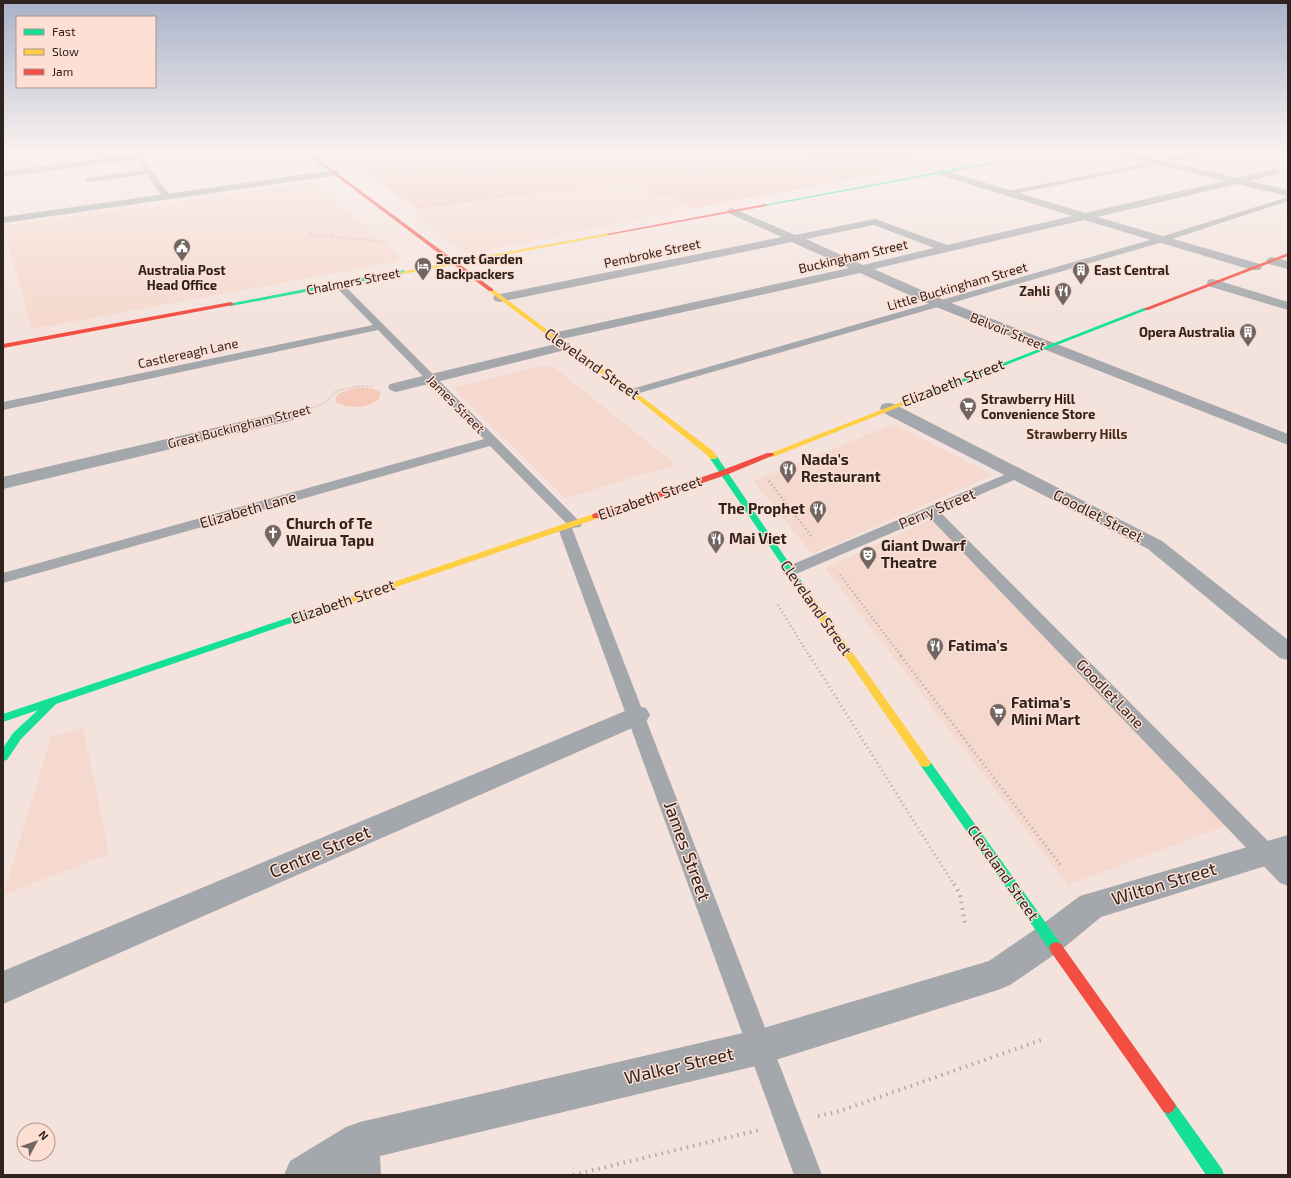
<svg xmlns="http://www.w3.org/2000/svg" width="1291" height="1178" viewBox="0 0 1291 1178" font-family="'Exo 2',sans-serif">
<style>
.built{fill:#f5d9ce}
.green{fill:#f5caba}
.water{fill:#eab09a}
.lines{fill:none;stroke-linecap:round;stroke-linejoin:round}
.path-far5{stroke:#adaaab;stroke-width:1;stroke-dasharray:0.5 1.5;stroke-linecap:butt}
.path-far4{stroke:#adaaab;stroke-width:1.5;stroke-dasharray:0.5 1.5;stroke-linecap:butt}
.path-far3{stroke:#adaaab;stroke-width:2;stroke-dasharray:0.5 2;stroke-linecap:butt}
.path-far2{stroke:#adaaab;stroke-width:2.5;stroke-dasharray:1 3;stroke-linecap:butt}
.path-far1{stroke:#adaaab;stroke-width:3;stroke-dasharray:1 3.5;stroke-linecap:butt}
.path{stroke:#adaaab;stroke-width:4;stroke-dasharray:1.5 5;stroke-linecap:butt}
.lane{fill:#a4a7ab;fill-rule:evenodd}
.street{fill:#a4a7ab;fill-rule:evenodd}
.fast{fill:#16e098;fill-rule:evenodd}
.slow{fill:#ffcf43;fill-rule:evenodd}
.jam{fill:#f24e42;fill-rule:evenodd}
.tram{stroke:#a8a4a4;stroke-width:1}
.labels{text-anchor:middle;stroke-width:3;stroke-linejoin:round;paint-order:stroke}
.far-street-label{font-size:13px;fill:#2e231f;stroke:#fddfd4}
.far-poi-label{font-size:13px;font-weight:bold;fill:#2e231f;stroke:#fddfd4;text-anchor:start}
.far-neighbourhood-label{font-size:13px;font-weight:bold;fill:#412b22;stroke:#fddfd4}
.street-label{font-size:15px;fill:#2e231f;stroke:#fddfd4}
.poi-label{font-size:15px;font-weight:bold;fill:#2e231f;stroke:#fddfd4;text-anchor:start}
.near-street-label{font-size:18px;fill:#2e231f;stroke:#fddfd4}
</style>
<rect width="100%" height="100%" fill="#f4e3dd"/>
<!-- built -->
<g class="built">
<polygon points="1042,165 1082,175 1041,184 1002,172"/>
<polygon points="633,180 643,186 649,198 665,195 694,208 467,254 412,214 418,209"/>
<polygon points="308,183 317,183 401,258 395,262 32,329 3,226"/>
<polygon points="542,366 555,368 676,465 565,498 453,388"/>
<polygon points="894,424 993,475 812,554 753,481"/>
<polygon points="932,519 1225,826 1068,885 825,568"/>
<polygon points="83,727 109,854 3,895 51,737"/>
</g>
<!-- green -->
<g class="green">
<polygon points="86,151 128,151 132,156 92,161"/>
<polygon points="330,151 1013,151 694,208 665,195 649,198 643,186 633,180 418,209"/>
<path d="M357 387 371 388 380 392C383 408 344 411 335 401L338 394Z"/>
</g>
<!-- water -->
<polygon class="water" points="807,151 909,151 916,156 815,159"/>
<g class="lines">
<!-- path-far5 -->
<g class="path-far5">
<polyline points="404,151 491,173 679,173"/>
<path d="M686 151C684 158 689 164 693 169"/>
<polyline points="395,166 434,160"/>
<polyline points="380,169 393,166 414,155"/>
<polyline points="368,170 484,173"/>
<path d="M695 170 710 172 714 175C704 182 689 181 679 175L685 171Z"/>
<polyline points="714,175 837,169"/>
<polyline points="701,179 713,194"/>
<polyline points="312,198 345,226 331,234"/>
<polyline points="416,208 653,175"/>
<polyline points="311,234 284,212 313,198"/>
</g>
<!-- path-far4 -->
<g class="path-far4">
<polyline points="310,233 312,235 389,242"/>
<polyline points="329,236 333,233"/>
</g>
<!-- path-far3 -->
<polyline class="path-far3" points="311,408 323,404 337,391 356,386 373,386"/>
<!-- path-far2 -->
<g class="path-far2">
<polyline points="769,481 812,537"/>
<polyline points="840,575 902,657"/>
<polyline points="778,605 810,657"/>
</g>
<!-- path-far1 -->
<g class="path-far1">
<polyline points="810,656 954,885"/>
<polyline points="901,656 1062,867"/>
</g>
<!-- path -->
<g class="path">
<polyline points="954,884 960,894 965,923"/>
<polyline points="818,1116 837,1112 1041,1040"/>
<polyline points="573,1175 759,1130"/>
</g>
<!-- lane -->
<g class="lane">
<polygon points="130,151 136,151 170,195 170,199 164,199 147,174 88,182 84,180 88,178 144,170"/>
<polygon points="1207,151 1218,151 1215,153 1008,195 1004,193 1008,191"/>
<polygon points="1288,197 1288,201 1163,242 636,394 628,394 626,392 628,390 1157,238"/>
<polygon points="338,281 341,282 582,524 580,527 572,528 822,1175 794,1175 558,528 560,525 567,524 490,446 3,583 3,573 484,439 378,330 3,410 3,402 373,325 335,286 333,284 335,282"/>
<polygon points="1016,470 1021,471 1023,474 1021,477 940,512 1288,861 1288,886 1280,883 929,517 796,574 790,576 784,574 782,571 784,568"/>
</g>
<!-- street -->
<g class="street">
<path d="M1108 151H1122L1237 178 1275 169 1278 170 1280 172 1278 174 1249 181 1288 190V196L1237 184 1097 217 1260 264 1262 267 1260 270H1252L1084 220 874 269 946 301 1288 434V445L936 307 860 273 553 341 548 340 546 337 548 334 553 333 849 268 792 242 500 302 495 301 493 298 495 295 500 294 782 237 728 213 727 211 728 209 732 208 795 235 875 219 947 245 1072 216 937 174 935 172 940 169 1085 213 1225 181 1109 153ZM874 225 934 248 863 265 806 239Z"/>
<polygon points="137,154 140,155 141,157 140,159 3,177 3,171"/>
<polygon points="335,170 338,171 340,173 338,175 3,223 3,217"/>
<polygon points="1272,257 1288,261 1288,269 1268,264 1266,261 1268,258"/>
<polygon points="1213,279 1288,302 1288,310 1208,286 1207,283 1208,280"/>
<polygon points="564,342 569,343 571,346 569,349 396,392 390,390 388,387 390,384"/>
<polygon points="888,403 894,404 1162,541 1288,640 1288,660 1280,658 1148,549 882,412 880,408 882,404"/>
<polygon points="287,411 293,412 295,416 293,420 3,489 3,477"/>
<polygon points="637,706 646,708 650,715 646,722 3,1004 3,971"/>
<polygon points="1288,835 1288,859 1101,917 1061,950 1010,985 998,990 760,1065 380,1156 381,1175 284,1175 290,1161 346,1127 360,1122 760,1029 989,961 1037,928 1080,896"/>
</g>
<!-- fast -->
<g class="fast">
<polygon points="991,162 992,164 765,206 763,205"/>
<polygon points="403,270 405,271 405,273 231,306 228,304"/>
<polygon points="1144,308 1149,309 924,397 920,397 919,396"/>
<polygon points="710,455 716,455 804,585 803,587 797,587 709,457"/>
<polygon points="332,603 335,604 337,606 335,608 56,704 21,739 7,760 3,761 3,748 13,733 38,710 3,722 3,714"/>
<polygon points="925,759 929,760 1061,944 1063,948 1061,952 1056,954 1051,952 921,766 919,763 921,760"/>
<polygon points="1168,1098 1173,1101 1222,1169 1224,1175 1206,1175 1163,1111 1160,1106 1163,1101"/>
</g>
<!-- slow -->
<g class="slow">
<polygon points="1051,151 1058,151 991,164 989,163"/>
<polygon points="609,233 611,235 403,274 400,272"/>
<polygon points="489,289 493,289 555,336 634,391 713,451 717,457 716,459 710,459 707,455 630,393 551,338 489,291"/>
<polygon points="922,394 924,395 924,397 773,457 767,457 766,455"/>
<polygon points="593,514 599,514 600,516 599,518 335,608 329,608 327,606 329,604"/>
<polygon points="800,582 803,583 929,760 931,763 929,766 925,767 921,766 796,585"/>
</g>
<!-- jam -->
<g class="jam">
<polygon points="303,151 307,151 493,289 493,291 489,291"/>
<polygon points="765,204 767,206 609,235 607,234"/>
<polygon points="1288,253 1288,256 1148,310 1143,309"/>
<polygon points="231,302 234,304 233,305 3,348 3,344"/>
<polygon points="767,453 773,453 774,455 726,475 599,518 593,518 592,516 593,514 720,471"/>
<polygon points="1056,942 1061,944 1173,1101 1176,1106 1173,1111 1168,1114 1163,1111 1051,952 1049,948 1051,944"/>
</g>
<!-- tram -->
<polyline class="tram" points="1282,151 1288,153"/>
</g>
<!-- sky -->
<linearGradient id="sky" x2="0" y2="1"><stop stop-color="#a9b2c9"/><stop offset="0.48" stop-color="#faf2f0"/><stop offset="1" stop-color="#faf2f0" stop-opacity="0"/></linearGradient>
<rect width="1291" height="316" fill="url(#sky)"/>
<!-- icons -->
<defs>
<symbol id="civic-pin" viewBox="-11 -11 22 30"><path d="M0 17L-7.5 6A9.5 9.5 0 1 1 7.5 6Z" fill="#736662" stroke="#fddfd4"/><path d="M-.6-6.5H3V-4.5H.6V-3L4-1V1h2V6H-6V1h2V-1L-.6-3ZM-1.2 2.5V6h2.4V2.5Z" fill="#fff"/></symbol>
<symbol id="hotel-pin" viewBox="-11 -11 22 30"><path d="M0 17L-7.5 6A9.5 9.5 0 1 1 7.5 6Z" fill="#736662" stroke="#fddfd4"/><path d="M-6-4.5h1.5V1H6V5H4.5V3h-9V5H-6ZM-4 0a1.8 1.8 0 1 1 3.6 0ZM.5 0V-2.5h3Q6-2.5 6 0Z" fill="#fff"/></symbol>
<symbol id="building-pin" viewBox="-11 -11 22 30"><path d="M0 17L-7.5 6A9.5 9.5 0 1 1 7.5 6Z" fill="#736662" stroke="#fddfd4"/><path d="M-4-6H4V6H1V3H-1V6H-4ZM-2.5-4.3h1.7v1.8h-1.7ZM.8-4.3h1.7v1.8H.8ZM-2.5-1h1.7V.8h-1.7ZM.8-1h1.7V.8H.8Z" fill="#fff"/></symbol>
<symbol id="restaurant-pin" viewBox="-11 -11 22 30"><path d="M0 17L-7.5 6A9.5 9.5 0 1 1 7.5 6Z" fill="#736662" stroke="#fddfd4"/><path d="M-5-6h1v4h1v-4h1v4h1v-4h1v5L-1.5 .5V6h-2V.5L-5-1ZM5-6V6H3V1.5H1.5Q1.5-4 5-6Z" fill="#fff"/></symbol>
<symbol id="supermarket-pin" viewBox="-11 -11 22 30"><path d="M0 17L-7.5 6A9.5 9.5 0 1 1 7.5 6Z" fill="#736662" stroke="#fddfd4"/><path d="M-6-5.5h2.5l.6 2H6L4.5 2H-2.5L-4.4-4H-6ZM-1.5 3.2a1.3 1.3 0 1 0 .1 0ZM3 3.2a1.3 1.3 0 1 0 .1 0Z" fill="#fff"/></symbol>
<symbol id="church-pin" viewBox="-11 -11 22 30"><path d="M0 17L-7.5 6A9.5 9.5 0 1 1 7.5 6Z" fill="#736662" stroke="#fddfd4"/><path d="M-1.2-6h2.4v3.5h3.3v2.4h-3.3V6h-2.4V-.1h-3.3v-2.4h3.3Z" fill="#fff"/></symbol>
<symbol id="theatre-pin" viewBox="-11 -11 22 30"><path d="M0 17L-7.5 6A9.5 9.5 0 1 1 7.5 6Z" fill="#736662" stroke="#fddfd4"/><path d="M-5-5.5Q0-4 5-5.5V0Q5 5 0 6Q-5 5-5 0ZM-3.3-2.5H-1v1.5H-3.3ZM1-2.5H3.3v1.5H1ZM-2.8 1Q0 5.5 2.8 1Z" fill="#fff"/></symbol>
</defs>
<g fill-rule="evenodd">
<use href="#civic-pin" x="172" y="237" width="20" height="27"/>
<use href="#hotel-pin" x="413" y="256" width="20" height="27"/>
<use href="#building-pin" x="1071" y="260" width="20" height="27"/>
<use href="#restaurant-pin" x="1053" y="281" width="20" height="27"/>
<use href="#building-pin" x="1238" y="322" width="20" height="27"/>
<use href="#supermarket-pin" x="958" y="396" width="20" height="27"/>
<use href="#restaurant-pin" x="778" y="459" width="20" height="27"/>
<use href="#restaurant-pin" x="808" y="499" width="20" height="27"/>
<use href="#church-pin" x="263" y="523" width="20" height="27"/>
<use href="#restaurant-pin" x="706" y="529" width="20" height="27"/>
<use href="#theatre-pin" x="858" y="545" width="20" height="27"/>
<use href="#restaurant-pin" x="925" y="636" width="20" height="27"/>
<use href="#supermarket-pin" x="988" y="702" width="20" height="27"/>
</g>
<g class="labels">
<!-- far-street labels -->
<g class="far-street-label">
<text transform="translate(652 253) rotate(-12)" y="5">Pembroke Street</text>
<text transform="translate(853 256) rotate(-13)" y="5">Buckingham Street</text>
<text transform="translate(353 281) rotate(-11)" y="5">Chalmers Street</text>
<text transform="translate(957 286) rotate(-16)" y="5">Little Buckingham Street</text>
<text transform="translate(1008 331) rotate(22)" y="5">Belvoir Street</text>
<text transform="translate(188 353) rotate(-12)" y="5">Castlereagh Lane</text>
<text transform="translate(456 404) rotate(45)" y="5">James Street</text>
<text transform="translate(239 426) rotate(-14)" y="5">Great Buckingham Street</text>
</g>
<!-- far-poi labels -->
<g class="far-poi-label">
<text x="436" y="264">Secret Garden<tspan x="436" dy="15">Backpackers</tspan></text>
<text x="182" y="275" text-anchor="middle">Australia Post<tspan x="182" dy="15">Head Office</tspan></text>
<text x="1094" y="275">East Central</text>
<text x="1050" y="296" text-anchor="end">Zahli</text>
<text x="1235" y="337" text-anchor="end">Opera Australia</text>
<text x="981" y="404">Strawberry Hill<tspan x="981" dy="15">Convenience Store</tspan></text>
</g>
<!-- far-neighbourhood labels -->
<g class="far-neighbourhood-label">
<text x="1077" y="439">Strawberry Hills</text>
</g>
<!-- street labels -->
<g class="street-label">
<text transform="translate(592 364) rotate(35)" y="5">Cleveland Street</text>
<text transform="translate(953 383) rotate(-21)" y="5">Elizabeth Street</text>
<text transform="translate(650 498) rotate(-19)" y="5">Elizabeth Street</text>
<text transform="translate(937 509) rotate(-23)" y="5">Perry Street</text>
<text transform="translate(248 510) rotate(-16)" y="5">Elizabeth Lane</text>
<text transform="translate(1098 516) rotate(27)" y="5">Goodlet Street</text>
<text transform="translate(343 602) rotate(-19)" y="5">Elizabeth Street</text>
<text transform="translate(816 608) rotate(55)" y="5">Cleveland Street</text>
<text transform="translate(1110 694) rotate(46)" y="5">Goodlet Lane</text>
<text transform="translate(1003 873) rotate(55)" y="5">Cleveland Street</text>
</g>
<!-- poi labels -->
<g class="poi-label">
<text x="801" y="465">Nada's<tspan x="801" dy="17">Restaurant</tspan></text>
<text x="805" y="514" text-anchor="end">The Prophet</text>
<text x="286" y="529">Church of Te<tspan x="286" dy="17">Wairua Tapu</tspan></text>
<text x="729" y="544">Mai Viet</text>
<text x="881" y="551">Giant Dwarf<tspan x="881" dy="17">Theatre</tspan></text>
<text x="948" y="651">Fatima's</text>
<text x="1011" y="708">Fatima's<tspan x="1011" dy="17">Mini Mart</tspan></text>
</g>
<!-- near-street labels -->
<g class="near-street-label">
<text transform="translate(687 851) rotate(70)" y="6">James Street</text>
<text transform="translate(320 852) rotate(-23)" y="6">Centre Street</text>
<text transform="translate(1164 884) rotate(-17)" y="6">Wilton Street</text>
<text transform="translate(679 1066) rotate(-13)" y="6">Walker Street</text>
</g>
</g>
<!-- border -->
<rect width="1291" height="1178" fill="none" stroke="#2e231f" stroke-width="8"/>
<!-- legend -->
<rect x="16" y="16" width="140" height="72" fill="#fddfd4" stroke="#aa948c"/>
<rect x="24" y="29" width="20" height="6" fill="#16e098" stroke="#aa948c"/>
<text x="52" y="36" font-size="12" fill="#2e231f">Fast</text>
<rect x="24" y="49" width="20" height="6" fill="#ffcf43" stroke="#aa948c"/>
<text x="52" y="56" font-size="12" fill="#2e231f">Slow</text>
<rect x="24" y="69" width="20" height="6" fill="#f24e42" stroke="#aa948c"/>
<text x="52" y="76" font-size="12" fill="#2e231f">Jam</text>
<!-- north arrow -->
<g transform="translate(36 1142) rotate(49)"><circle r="19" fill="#fddfd4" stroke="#aa948c"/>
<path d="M0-3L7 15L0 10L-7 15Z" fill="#736662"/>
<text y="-6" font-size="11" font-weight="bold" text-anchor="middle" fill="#2e231f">N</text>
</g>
</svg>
